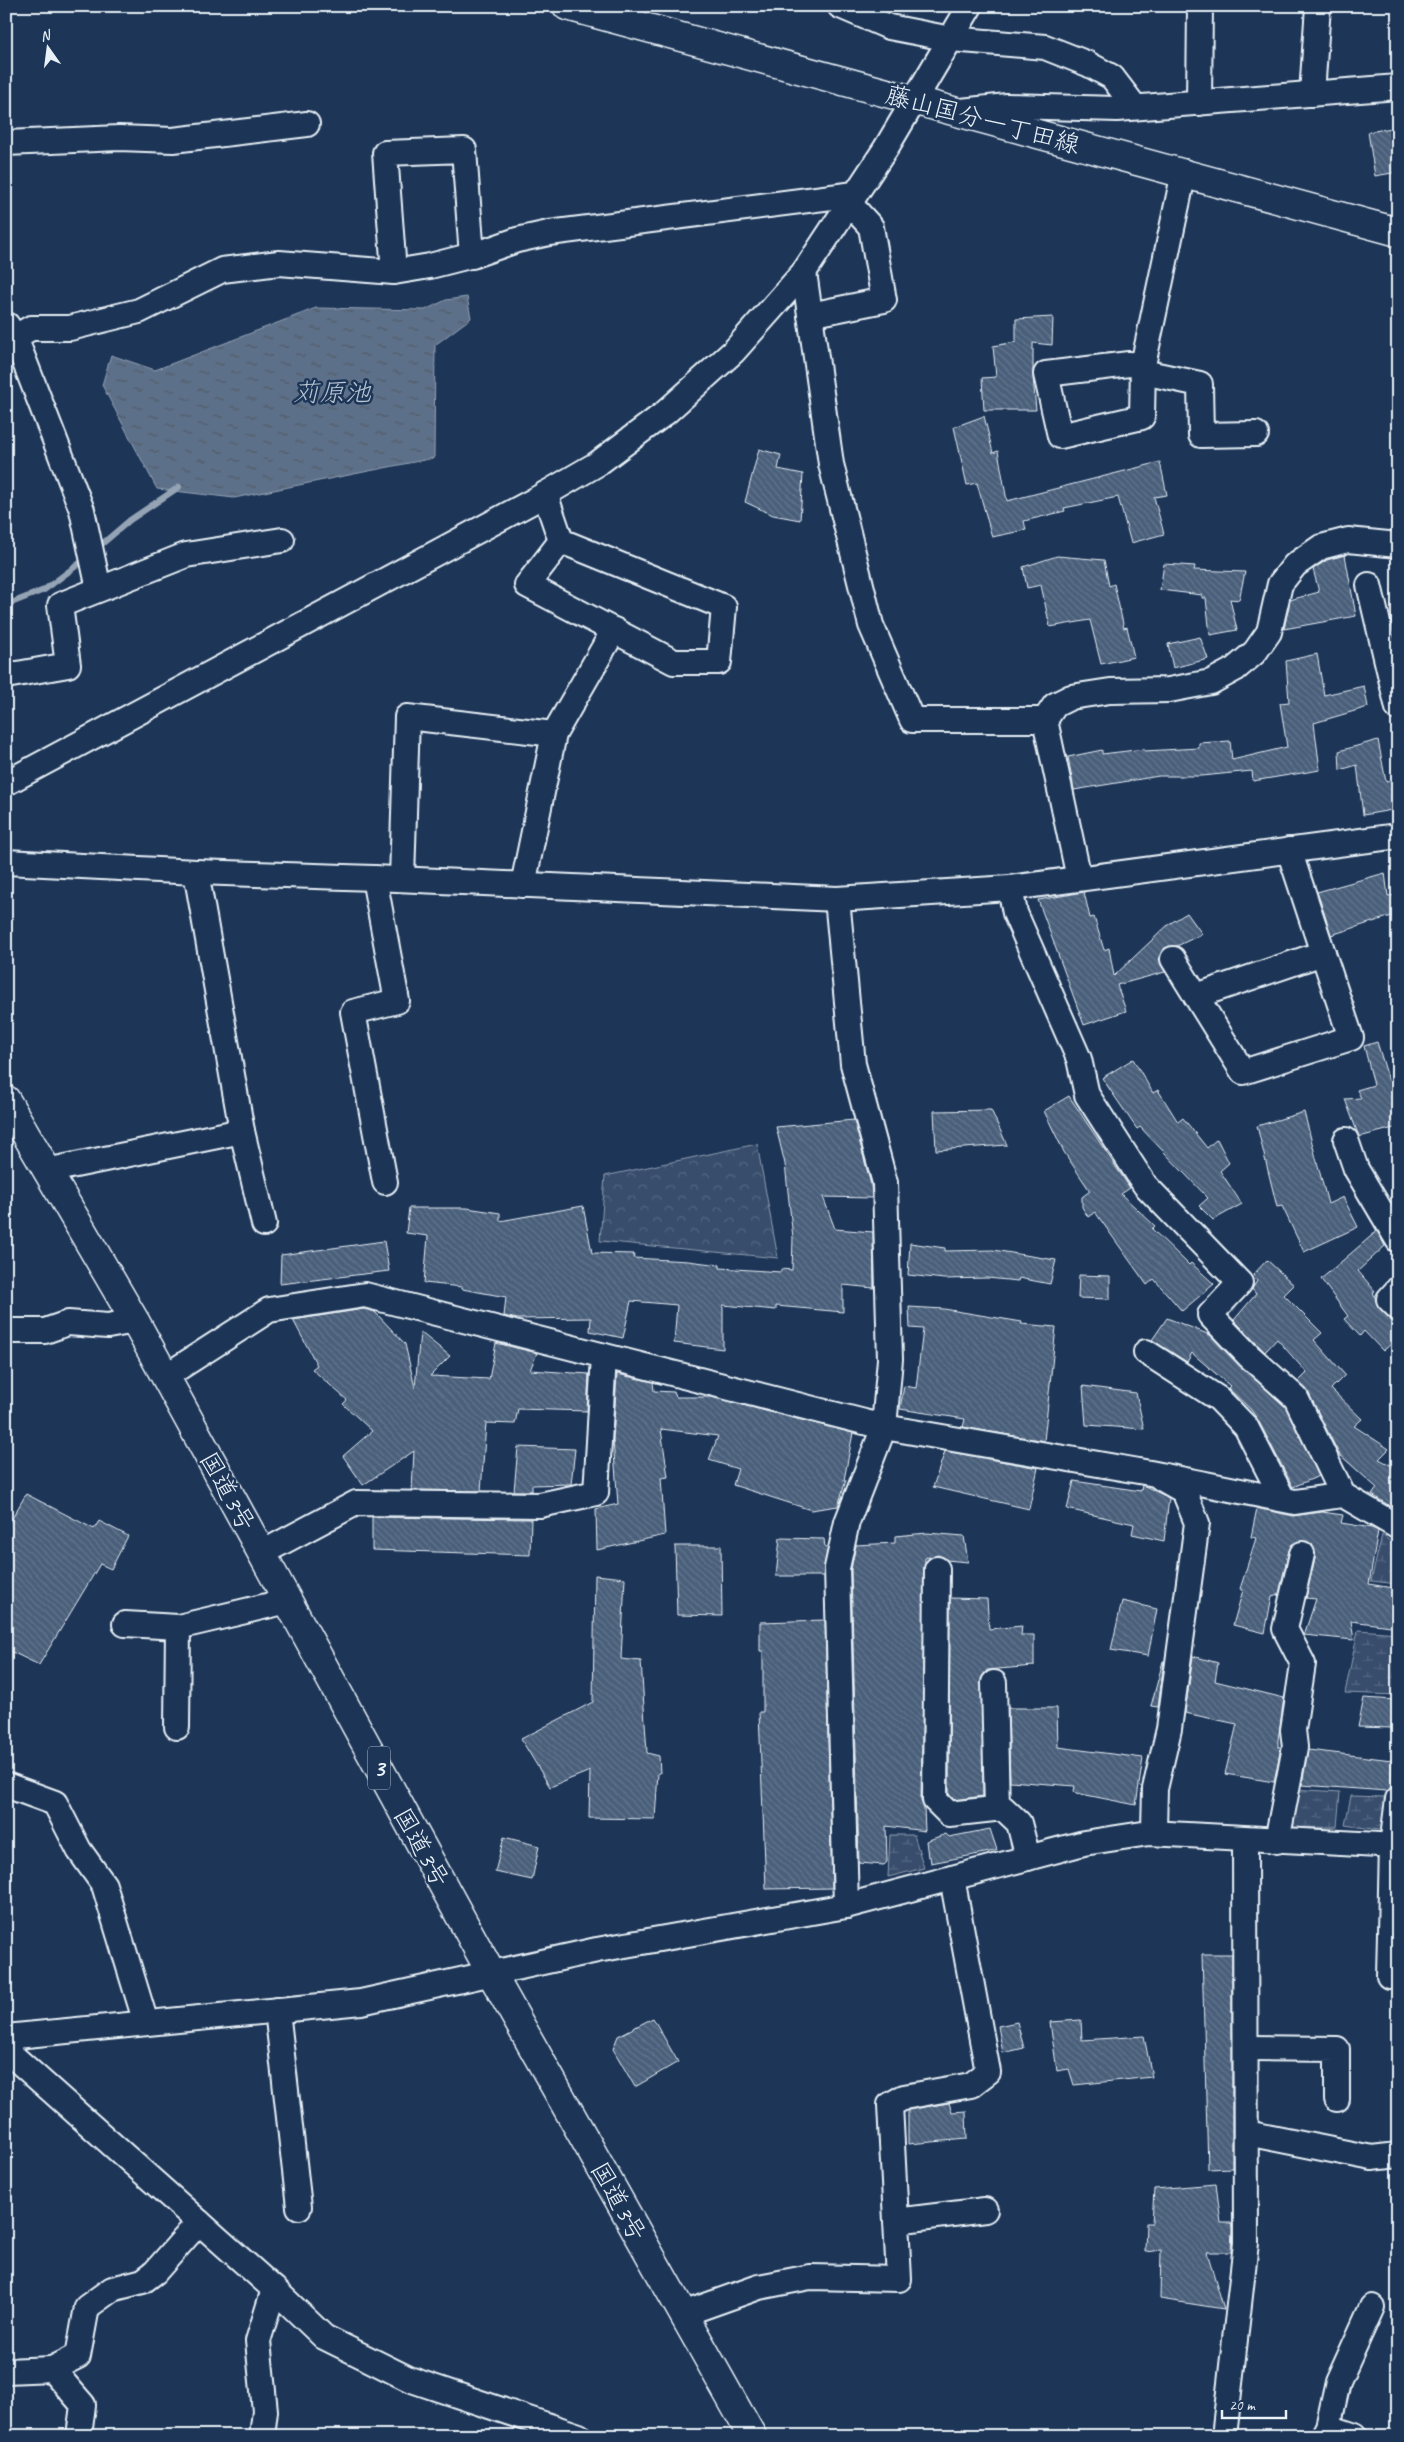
<svg xmlns="http://www.w3.org/2000/svg" width="1404" height="2442" viewBox="0 0 1404 2442" font-family="Caveat,'Klee One',sans-serif">
<style>
.forest{fill:url(#forest-crowns);stroke:#909fb2}
.wetland{fill:url(#wetland-marsh);stroke:#909fb2}
.water{fill:url(#water-ripples);stroke:#95a4b5}
.lines{fill:none;stroke-linecap:round;stroke-linejoin:round}
.stream{stroke:#95a4b5;stroke-width:6}
.building{fill:url(#building-back-hatch);stroke:#e8f1f8}
.minor-casing{stroke:#e8f1f8;stroke-width:28}
.major-casing{stroke:#e8f1f8;stroke-width:31}
.highway-casing{stroke:#e8f1f8;stroke-width:31}
.minor{stroke:#1d3557;stroke-width:24}
.major{stroke:#1d3557;stroke-width:28}
.highway{stroke:#1d3557;stroke-width:28}
.labels{text-anchor:middle;stroke-width:5;stroke-linejoin:round;paint-order:stroke}
.shield{fill:#1d3557;stroke:#abb9c8;stroke-width:1}
.shield-label{font-size:24px;font-weight:bold;fill:#e8f1f8}
.street-label{font-size:25px;fill:#e8f1f8;stroke:#1d3557}
.water-label{font-size:26px;font-style:italic;fill:#b7c4d1;stroke:#1d3557}
</style>
<defs>
<pattern id="forest-crowns" width="20" height="18" patternUnits="userSpaceOnUse" patternTransform="scale(1.25)"><rect width="20" height="18" fill="#374d6c"/><path d="M2 6a3 3 0 1 1 6 0M12 15a3 3 0 1 1 6 0" fill="none" stroke="#546782"/></pattern>
<pattern id="wetland-marsh" width="20" height="14" patternUnits="userSpaceOnUse" patternTransform="scale(1.25)"><rect width="20" height="14" fill="#374d6c"/><path d="M1 5h8M5 5V1M11 12h8M15 12V8" fill="none" stroke="#546782"/></pattern>
<pattern id="water-ripples" width="26" height="14" patternUnits="userSpaceOnUse" patternTransform="scale(1.25)"><rect width="26" height="14" fill="#5d7089"/><path d="M2 4q2-2 4 0t4 0M15 11q2-2 4 0t4 0" fill="none" stroke="#505a66"/></pattern>
<pattern id="building-back-hatch" width="6" height="6" patternUnits="userSpaceOnUse" patternTransform="scale(1.25)"><rect width="6" height="6" fill="#495e7a"/><path d="M-1 5l2 2M0 0l6 6M5-1l2 2" fill="none" stroke="#63768e"/></pattern>
</defs>
<rect width="100%" height="100%" fill="#1d3557"/>
<filter id="ink" filterUnits="userSpaceOnUse"><feTurbulence type="fractalNoise" baseFrequency=".02" numOctaves="2"/><feDisplacementMap in="SourceGraphic" scale="10" xChannelSelector="R" yChannelSelector="G"/><feConvolveMatrix kernelMatrix="1 2 1 2 8 2 1 2 1" color-interpolation-filters="sRGB"/></filter>
<g filter="url(#ink)">
<!-- forest -->
<polygon class="forest" points="757,1144 778,1258 600,1241 605,1176"/>
<!-- wetland -->
<g class="wetland">
<polygon points="1382,1535 1398,1547 1398,1584 1371,1581"/>
<polygon points="1358,1630 1398,1633 1398,1695 1345,1693"/>
<polygon points="1292,1789 1340,1792 1337,1827 1284,1828"/>
<polygon points="1351,1796 1384,1797 1386,1831 1345,1825"/>
<polygon points="890,1835 914,1835 924,1868 888,1877"/>
</g>
<!-- water -->
<polygon class="water" points="467,297 471,318 435,345 434,458 234,498 157,489 102,385 111,355 155,370 316,308 425,310 446,300"/>
<g class="lines">
<!-- stream -->
<g class="stream">
<polyline points="95,550 130,520 179,487"/>
<polyline points="6,605 44,590 88,557"/>
</g>
</g>
<!-- building -->
<g class="building">
<polygon points="1398,127 1398,172 1375,176 1368,132"/>
<polygon points="1053,317 1052,345 1033,343 1033,377 1036,410 984,410 982,378 996,377 993,346 1016,342 1016,319"/>
<polygon points="984,416 993,453 998,451 1007,501 1160,462 1167,495 1154,497 1164,534 1131,543 1118,497 1064,508 1065,511 1024,521 1026,530 992,537 977,483 967,485 954,427"/>
<polygon points="759,449 781,455 778,469 803,474 800,520 773,515 745,502"/>
<polygon points="1345,555 1356,616 1284,629 1290,600 1319,592 1313,569 1327,560"/>
<polygon points="1057,556 1104,560 1109,586 1114,584 1124,628 1127,627 1134,657 1101,664 1090,620 1050,627 1041,585 1027,588 1023,567"/>
<polygon points="1164,564 1195,566 1194,570 1245,572 1239,600 1230,599 1237,630 1210,635 1206,598 1202,598 1202,595 1160,590"/>
<polygon points="1200,637 1208,659 1173,668 1168,644"/>
<polygon points="1317,654 1324,695 1364,686 1368,707 1314,723 1320,770 1253,781 1252,771 1202,776 1159,776 1074,790 1068,757 1102,750 1102,754 1144,749 1144,751 1199,748 1199,743 1230,741 1232,760 1287,747 1280,703 1289,702 1286,661"/>
<polygon points="1378,740 1386,782 1398,780 1398,809 1363,815 1357,765 1340,770 1339,751"/>
<polygon points="1385,873 1388,896 1398,895 1398,914 1331,935 1317,892"/>
<polygon points="1084,892 1090,918 1094,917 1104,950 1109,948 1114,976 1169,924 1187,913 1202,934 1177,946 1165,948 1159,959 1165,972 1117,985 1126,1011 1084,1025 1038,900"/>
<polygon points="1377,1042 1389,1081 1398,1079 1398,1127 1359,1137 1345,1099 1361,1098 1357,1090 1374,1085 1364,1046"/>
<polygon points="1133,1059 1153,1093 1158,1090 1178,1122 1183,1118 1207,1148 1217,1139 1229,1163 1220,1171 1242,1204 1213,1220 1199,1206 1208,1198 1140,1127 1137,1129 1102,1078"/>
<polygon points="1069,1096 1130,1188 1121,1194 1155,1226 1152,1229 1189,1265 1191,1263 1214,1284 1182,1311 1154,1279 1147,1285 1095,1212 1088,1217 1082,1207 1082,1197 1090,1191 1064,1152 1044,1111"/>
<polygon points="991,1110 1007,1145 936,1150 934,1111"/>
<polygon points="1304,1112 1328,1204 1343,1197 1358,1227 1304,1252 1282,1206 1277,1207 1257,1126"/>
<polygon points="854,1120 871,1185 872,1198 823,1197 835,1229 873,1232 874,1288 843,1285 843,1312 776,1306 776,1310 723,1305 723,1349 674,1343 677,1305 631,1301 623,1338 590,1331 591,1318 517,1319 504,1316 506,1297 462,1289 462,1287 424,1283 428,1236 406,1233 409,1208 467,1208 500,1213 500,1221 583,1206 592,1253 634,1254 633,1258 688,1261 720,1265 720,1268 781,1272 781,1269 792,1270 793,1238 785,1164 776,1127"/>
<polygon points="1377,1231 1385,1246 1358,1271 1375,1291 1373,1292 1379,1308 1398,1323 1398,1338 1383,1351 1364,1331 1360,1336 1344,1319 1348,1316 1321,1279"/>
<polygon points="384,1241 389,1271 280,1284 281,1255"/>
<polygon points="910,1243 945,1248 945,1251 993,1250 1056,1260 1050,1284 1019,1278 1018,1281 987,1278 944,1279 908,1275"/>
<polygon points="1267,1260 1294,1285 1284,1295 1322,1333 1314,1340 1345,1375 1331,1389 1362,1419 1354,1426 1389,1449 1379,1459 1398,1469 1398,1495 1390,1506 1372,1495 1377,1488 1339,1454 1308,1392 1298,1382 1307,1373 1277,1339 1265,1352 1234,1320 1256,1294 1252,1289 1257,1281 1253,1275"/>
<polygon points="1079,1275 1110,1276 1110,1299 1078,1298"/>
<polygon points="909,1307 944,1309 1022,1322 1021,1324 1056,1327 1044,1441 963,1427 965,1419 900,1409 904,1386 916,1388 923,1329 910,1328"/>
<polygon points="364,1309 375,1312 405,1344 415,1388 420,1332 450,1356 430,1376 489,1379 496,1343 537,1353 530,1370 589,1374 587,1411 518,1409 515,1424 486,1423 481,1491 412,1490 414,1451 363,1485 343,1456 372,1431 343,1404 347,1400 312,1369 317,1365 293,1320"/>
<polygon points="1167,1318 1210,1335 1240,1366 1285,1406 1319,1476 1293,1487 1258,1420 1251,1410 1228,1388 1230,1386 1192,1353 1187,1362 1152,1340"/>
<polygon points="617,1374 653,1382 654,1391 674,1392 676,1397 711,1397 853,1433 844,1480 846,1480 838,1506 811,1510 733,1485 738,1469 709,1460 718,1436 661,1429 668,1477 661,1478 665,1535 597,1550 596,1509 618,1504 613,1440"/>
<polygon points="1083,1386 1136,1393 1144,1429 1086,1425"/>
<polygon points="518,1447 575,1449 571,1484 532,1485 532,1491 514,1491"/>
<polygon points="945,1451 1038,1468 1029,1509 933,1487"/>
<polygon points="1074,1481 1141,1491 1142,1485 1147,1487 1169,1498 1164,1541 1132,1534 1134,1524 1067,1509"/>
<polygon points="26,1494 94,1529 99,1521 128,1536 111,1569 100,1564 39,1665 6,1649 6,1529"/>
<polygon points="1257,1508 1293,1516 1322,1512 1343,1515 1341,1523 1372,1528 1378,1531 1369,1584 1398,1589 1398,1627 1351,1621 1354,1640 1304,1635 1316,1599 1306,1598 1315,1557 1312,1544 1305,1541 1292,1544 1289,1550 1279,1594 1272,1596 1265,1633 1233,1625 1243,1590 1240,1589 1256,1538 1251,1537"/>
<polygon points="372,1517 531,1519 530,1555 372,1550"/>
<polygon points="927,1533 964,1536 968,1562 946,1560 938,1555 925,1558 921,1800 924,1808 925,1831 886,1826 887,1862 884,1865 859,1863 851,1569 856,1545 895,1543 895,1536"/>
<polygon points="780,1538 824,1539 825,1547 828,1547 823,1576 776,1576"/>
<polygon points="675,1546 721,1546 722,1616 677,1615"/>
<polygon points="595,1575 625,1578 621,1659 641,1661 647,1753 659,1756 660,1773 658,1773 655,1819 589,1818 590,1771 550,1787 521,1739 593,1702"/>
<polygon points="950,1598 987,1599 989,1629 1022,1626 1021,1635 1034,1635 1034,1666 987,1670 982,1677 983,1796 954,1800 949,1794"/>
<polygon points="1122,1601 1157,1609 1148,1656 1111,1650"/>
<polygon points="825,1620 832,1888 766,1889 759,1712 763,1712 763,1651 760,1651 760,1622"/>
<polygon points="1193,1656 1218,1663 1215,1681 1284,1698 1278,1740 1278,1747 1281,1747 1274,1782 1225,1774 1237,1724 1185,1713"/>
<polygon points="1163,1661 1164,1661 1158,1707 1151,1706"/>
<polygon points="1364,1698 1395,1700 1392,1728 1358,1727"/>
<polygon points="1008,1708 1057,1708 1058,1747 1143,1758 1136,1805 1076,1793 1074,1791 1075,1786 1010,1781"/>
<polygon points="1308,1750 1392,1760 1391,1788 1387,1791 1302,1785"/>
<polygon points="990,1829 997,1850 995,1851 931,1863 930,1856 928,1857 926,1841 946,1834 949,1837"/>
<polygon points="504,1837 539,1846 532,1880 495,1872"/>
<polygon points="1202,1954 1232,1954 1232,2168 1208,2169"/>
<polygon points="653,2018 678,2062 635,2087 613,2049 618,2036"/>
<polygon points="1081,2020 1082,2040 1144,2036 1152,2077 1074,2085 1069,2069 1057,2071 1050,2022"/>
<polygon points="1017,2022 1024,2048 1003,2053 998,2026"/>
<polygon points="949,2103 952,2112 966,2111 967,2139 908,2144 908,2110"/>
<polygon points="1216,2184 1221,2223 1231,2223 1232,2228 1231,2252 1207,2252 1224,2309 1160,2299 1161,2250 1145,2252 1146,2223 1152,2223 1154,2189"/>
</g>
<g class="lines">
<defs>
<g id="minor">
<polyline points="840,6 889,27 951,39 1045,47 1088,64 1112,77 1135,107"/>
<polyline points="1312,94 1318,6"/>
<polyline points="1199,103 1200,6"/>
<polyline points="961,111 1007,106 1117,109 1398,87"/>
<polyline points="6,143 119,138 173,140 307,124"/>
<polyline points="394,272 385,153 464,150 472,256"/>
<polyline points="804,272 831,464 871,625 912,720 1045,720 1079,878"/>
<polyline points="810,315 884,300 871,227 850,204"/>
<polyline points="7,325 15,337 82,510 99,589"/>
<polyline points="6,347 15,337 31,328 70,328 139,311 222,270 279,263 394,272 430,266 477,254 517,240 549,233 855,194"/>
<polyline points="1143,365 1129,364 1046,374 1060,436 1142,417 1143,365 1184,172"/>
<polyline points="1143,372 1200,384 1201,435 1256,434"/>
<polyline points="545,494 561,541 724,607 719,662 674,662 527,585 561,541"/>
<polyline points="1369,585 1398,708"/>
<polyline points="6,676 68,665 60,605 186,555 282,540"/>
<polyline points="1045,720 1055,705 1071,697 1110,691 1169,690 1211,682 1235,669 1255,652 1269,632 1280,584 1295,565 1321,547 1348,540 1398,545"/>
<polyline points="6,783 535,500 597,464 665,413 734,351 804,272 886,148 970,6"/>
<polyline points="6,862 196,872 374,878 837,899 1010,888 1398,836"/>
<polyline points="196,872 242,1131 264,1224"/>
<polyline points="374,878 397,1001 353,1012 385,1182"/>
<polyline points="402,879 407,717 554,734"/>
<polyline points="523,885 554,734 614,630"/>
<polyline points="1010,888 1015,913 1079,1059 1087,1095 1145,1185 1240,1283 1210,1315 1249,1356 1296,1398 1343,1495"/>
<polyline points="837,899 853,1064 885,1183 890,1359 884,1427 847,1522 837,1568 846,1906"/>
<polyline points="1173,959 1243,1072 1351,1038 1289,850"/>
<polyline points="1196,996 1323,953"/>
<polyline points="1346,1140 1356,1169 1398,1240"/>
<polyline points="46,1171 242,1131"/>
<polyline points="1398,1289 1389,1299 1398,1308"/>
<polyline points="6,1331 45,1331 68,1323 108,1326 135,1321"/>
<polyline points="1146,1352 1219,1399 1246,1427 1283,1499"/>
<polyline points="166,1376 269,1310 365,1295 884,1427 1150,1473 1295,1502 1343,1495 1398,1527"/>
<polyline points="262,1553 356,1503 540,1505 596,1493 604,1356"/>
<polyline points="937,1569 935,1800 949,1814 1003,1808 1019,1823 1028,1858"/>
<polyline points="125,1624 178,1627"/>
<polyline points="994,1683 997,1809"/>
<polyline points="177,1727 178,1627 288,1601"/>
<polyline points="6,1785 55,1803 79,1850 104,1885 146,2023"/>
<polyline points="1149,1833 1154,1829 1155,1789 1169,1729 1197,1523 1184,1491 1161,1478"/>
<polyline points="1277,1841 1295,1747 1293,1730 1303,1664 1285,1629 1302,1554"/>
<polyline points="1389,1976 1392,1846 1398,1799"/>
<polyline points="277,2010 299,2207"/>
<polyline points="6,2037 361,2002 597,1950 846,1906 1084,1843 1149,1833 1398,1846"/>
<polyline points="1246,2048 1337,2049 1337,2099"/>
<polyline points="6,2050 274,2289 324,2337 409,2379 579,2436"/>
<polyline points="1246,2133 1372,2158 1398,2155"/>
<polyline points="896,2221 985,2210"/>
<polyline points="683,2314 759,2287 810,2277 899,2279 890,2105 904,2097 971,2085 988,2072 952,1878"/>
<polyline points="52,2369 78,2356 87,2307 112,2289 143,2281 155,2272 199,2222"/>
<polyline points="6,2371 52,2369 83,2405 79,2436"/>
<polyline points="1328,2427 1355,2436"/>
<polyline points="262,2436 265,2411 258,2341 274,2289"/>
<polyline points="1224,2436 1246,2243 1245,1839"/>
<polyline points="1323,2436 1328,2427 1338,2382 1372,2307"/>
</g>
<polyline id="major" points="567,6 1398,232"/>
<polyline id="highway" points="6,1100 135,1321 491,1973 752,2436"/>
</defs>
<!-- minor casing -->
<use href="#minor" class="minor-casing"/>
<!-- major casing -->
<use href="#major" class="major-casing"/>
<!-- highway casing -->
<use href="#highway" class="highway-casing"/>
<!-- minor -->
<use href="#minor" class="minor"/>
<!-- major -->
<use href="#major" class="major"/>
<!-- highway -->
<use href="#highway" class="highway"/>
</g>
</g>
<g class="labels">
<!-- shield labels -->
<rect class="shield" x="368" y="1746.5" width="22" height="43" rx="4"/>
<g class="shield-label">
<text x="379" y="1776">3</text>
</g>
<!-- street labels -->
<g class="street-label">
<text transform="translate(983 119) rotate(15)" y="9">藤山国分一丁田線</text>
<text transform="translate(228 1491) rotate(61)" y="9">国道3号</text>
<text transform="translate(422 1847) rotate(61)" y="9">国道3号</text>
<text transform="translate(619 2201) rotate(61)" y="9">国道3号</text>
</g>
<!-- water labels -->
<g class="water-label">
<text x="332" y="401">苅原池</text>
</g>
</g>
<!-- margin -->
<rect width="1404" height="2442" fill="none" stroke="#1d3557" stroke-width="25"/>
<rect x="12" y="12" width="1379" height="2417" fill="none" stroke="#e8f1f8" stroke-width="2" filter="url(#ink)"/>
<!-- north arrow -->
<g transform="translate(48 48) rotate(346)" stroke="#1d3557" stroke-width="4" paint-order="stroke">
<path d="M0-4L9 19L0 12L-9 19Z" fill="#e8f1f8"/>
<text y="-8" font-size="14" font-weight="bold" text-anchor="middle" fill="#e8f1f8">N</text>
</g>
<!-- scale -->
<path d="M1222 2410v8h64v-8" fill="none" stroke="#e8f1f8" stroke-width="2.5"/>
<text x="1229" y="2410" font-size="15" fill="#e8f1f8" stroke="#1d3557" stroke-width="4" paint-order="stroke">20 m</text>
</svg>
